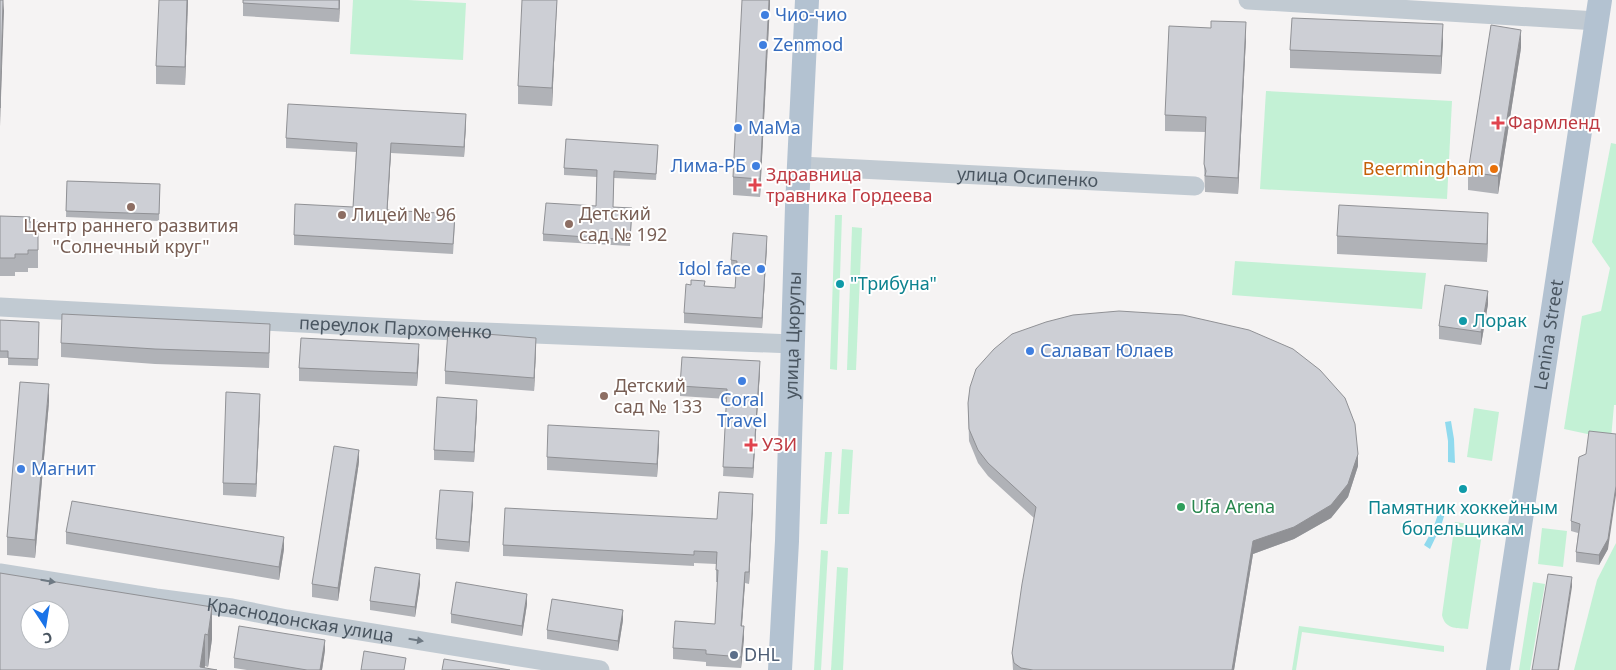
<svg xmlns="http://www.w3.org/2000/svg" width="1616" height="670" viewBox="0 0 1616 670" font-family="'Noto Sans',sans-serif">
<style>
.green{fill:#c3f1d5}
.water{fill:#90daee}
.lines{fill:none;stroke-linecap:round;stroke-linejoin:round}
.minor{stroke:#c1cad2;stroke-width:19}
.major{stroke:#b3c2d1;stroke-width:24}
.wall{fill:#b0b2b7}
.shaded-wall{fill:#909195}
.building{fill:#cdcfd5;stroke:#909195;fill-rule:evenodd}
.oneway{fill:#6e7983}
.shop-dot{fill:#3f7fe0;stroke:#fff;stroke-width:2}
.health-dot{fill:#e0444e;stroke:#fff;stroke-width:2}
.food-dot{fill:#e8710a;stroke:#fff;stroke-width:2}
.education-dot{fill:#8d6e63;stroke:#fff;stroke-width:2}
.culture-dot{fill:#0f9aa8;stroke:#fff;stroke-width:2}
.leisure-dot{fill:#2e9e5b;stroke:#fff;stroke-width:2}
.service-dot{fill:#5c6f8a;stroke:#fff;stroke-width:2}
.labels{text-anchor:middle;stroke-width:4;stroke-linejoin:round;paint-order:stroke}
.shop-label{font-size:18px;fill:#366cbe;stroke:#fff;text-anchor:start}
.health-label{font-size:18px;fill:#be3a42;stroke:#fff;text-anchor:start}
.food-label{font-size:18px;fill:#c56008;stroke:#fff;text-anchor:end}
.street-label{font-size:18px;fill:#4a5661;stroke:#fff}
.education-label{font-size:18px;fill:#785e54;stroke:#fff;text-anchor:start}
.culture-label{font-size:18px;fill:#0d838f;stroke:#fff;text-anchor:start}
.leisure-label{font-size:18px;fill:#27864d;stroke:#fff;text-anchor:start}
.service-label{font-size:18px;fill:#4e5e75;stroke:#fff;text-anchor:start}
</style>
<rect width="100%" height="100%" fill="#f5f3f3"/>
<!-- green -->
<g class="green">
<polygon points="353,0 408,0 466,3 463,60 350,54"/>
<polygon points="1266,91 1452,101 1447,199 1260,189"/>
<polygon points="1611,143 1616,144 1616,405 1614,405 1611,439 1564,429 1582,316 1601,311 1610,268 1592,242"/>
<polygon points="835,215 842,215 837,370 830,369"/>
<polygon points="852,227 862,228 856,370 847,370"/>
<polygon points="1235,261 1426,273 1422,309 1232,295"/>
<polygon points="1474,408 1499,412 1492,461 1467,457"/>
<polygon points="842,449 853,450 849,514 838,514"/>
<polygon points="825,452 832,452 827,524 820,524"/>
<path d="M1455 522 1483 526 1468 629C1456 628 1445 629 1442 615Z"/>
<polygon points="1542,528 1567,531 1563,567 1538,564"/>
<polygon points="1616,543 1616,670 1574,670 1597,580"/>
<polygon points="821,550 828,551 821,670 814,670"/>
<polygon points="837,567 848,568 843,670 831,670"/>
<polygon points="1533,582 1545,584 1530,670 1519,670"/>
<polygon points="1299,626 1444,646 1444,652 1302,632 1296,670 1292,670"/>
</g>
<!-- water -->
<g class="water">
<polygon points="1451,421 1454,439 1455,463 1448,462 1448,441 1445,422"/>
<polygon points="1440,508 1446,510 1441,526 1430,549 1424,545 1433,529"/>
</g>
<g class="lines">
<!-- minor -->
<g class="minor">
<polyline points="1248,0 1597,21"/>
<path id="s1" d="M800 166 1195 186"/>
<path id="s2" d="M0 307 432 330 793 344"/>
<path id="s3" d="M0 573 156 598 232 608 287 619 600 670"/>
</g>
<!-- major -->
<g class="major">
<path id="s4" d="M780 670 787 541 797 206 807 0"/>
<path id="s5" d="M1498 670 1600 0"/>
</g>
</g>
<!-- wall -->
<g class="wall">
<polygon points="188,0 185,85 156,84 156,66"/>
<polygon points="243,0 340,0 339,22 243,16"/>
<polygon points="557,0 552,106 518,104 518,86"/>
<polygon points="770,0 760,197 733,195 733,177"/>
<polygon points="1246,38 1238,194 1205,192 1204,164 1205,132 1165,131 1165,115"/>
<polygon points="1443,42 1441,74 1290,68 1290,50"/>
<polygon points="1521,48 1498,194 1468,190 1468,172"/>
<polygon points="466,124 464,157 391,153 387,210 455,223 453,254 294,245 294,235 353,207 356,152 286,148 286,138"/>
<polygon points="658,151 656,180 614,178 613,207 632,215 630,246 543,241 543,234 596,206 597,177 564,175 564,168"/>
<polygon points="67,181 160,184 159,221 66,217"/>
<polygon points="0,216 30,222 38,240 38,268 28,268 28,272 15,272 15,276 0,276"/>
<polygon points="1488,231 1487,262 1337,254 1337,236"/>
<polygon points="767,245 762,328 684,323 684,313 705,286 735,288 736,270 731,270 731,260"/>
<polygon points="1488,304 1481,345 1439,339 1439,326"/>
<polygon points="0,320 39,322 38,366 8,365 8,358 0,358"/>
<polygon points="270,339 269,368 155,364 61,357 61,343"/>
<polygon points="536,350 534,391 445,384 445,371"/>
<polygon points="419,356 417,386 299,381 299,368"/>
<polygon points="760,371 753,478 723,476 727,399 680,396 680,386"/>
<polygon points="49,402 35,558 7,555 7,537"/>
<polygon points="968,403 1358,466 1348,497 1331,518 1294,539 1253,554 1234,670 1013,670 1012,653 1034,518 988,476 978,463 969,441"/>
<polygon points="260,407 256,497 223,495 223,483"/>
<polygon points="477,410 474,462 434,460 434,450"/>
<polygon points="659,444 657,477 547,470 547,457"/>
<polygon points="1579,457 1608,549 1599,565 1576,562 1576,552 1578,533 1571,531 1571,521"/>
<polygon points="359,462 338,601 312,597 312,584"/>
<polygon points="473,502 469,552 436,549 436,539"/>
<polygon points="753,505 749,584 745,583 742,626 744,638 741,668 706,666 706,662 673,659 673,648 715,624 718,582 716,582 716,564 694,563 694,566 503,556 503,545 717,519"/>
<polygon points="66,532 284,549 279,580 66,544"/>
<polygon points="420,584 415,617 370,610 370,601"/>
<polygon points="527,604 522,636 451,623 451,614"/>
<polygon points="212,607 212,639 208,667 205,666 205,668 0,670"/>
<polygon points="623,620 618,651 547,639 547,630"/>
<polygon points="325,650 322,670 247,670 234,668 234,658"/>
</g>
<!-- shaded-wall -->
<g class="shaded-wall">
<polygon points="3,0 4,11 0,126 0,108"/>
<polygon points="187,0 188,0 185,85 185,67"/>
<polygon points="339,0 340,0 339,22"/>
<polygon points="557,0 552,106 552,88"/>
<polygon points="769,0 770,0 770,5 760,197 760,179"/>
<polygon points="1246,22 1246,38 1238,194 1238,178"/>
<polygon points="1443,24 1443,42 1441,74 1441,56"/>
<polygon points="1521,30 1521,48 1498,194 1498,176"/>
<polygon points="466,114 466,124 464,157 464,147"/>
<polygon points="391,143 391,153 387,219 387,210"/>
<polygon points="1488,213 1488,231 1487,262 1487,244"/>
<polygon points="767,236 767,245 762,328 762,318"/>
<polygon points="1488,291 1488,304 1481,345 1481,332"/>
<polygon points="536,338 536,350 534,391 534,378"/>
<polygon points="419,344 419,356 417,386 417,373"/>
<polygon points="760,361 760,371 753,478 753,468"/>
<polygon points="49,384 49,402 35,558 35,540"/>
<polygon points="260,394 260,407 256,497 256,484"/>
<polygon points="477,400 477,410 474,462 474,452"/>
<polygon points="659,431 659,444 657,477 657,464"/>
<polygon points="359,450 359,462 338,601 338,588"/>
<polygon points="1358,454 1358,466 1348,497 1331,518 1294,539 1253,554 1234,670 1232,670 1253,541"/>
<polygon points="1616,486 1616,495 1608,549 1599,565 1599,555"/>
<polygon points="473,492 473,502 469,552 469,542"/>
<polygon points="753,494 753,505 749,584 749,572"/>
<polygon points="284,537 284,549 279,580 279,567"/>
<polygon points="745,572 745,583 741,637 741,626"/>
<polygon points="420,574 420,584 415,617 415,607"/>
<polygon points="1572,577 1572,587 1559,670 1558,670"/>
<polygon points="527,594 527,604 522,636 522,626"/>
<polygon points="212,607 212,639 208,667 208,635"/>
<polygon points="623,610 623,620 618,651 618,641"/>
<polygon points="744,626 744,638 741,668 741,657"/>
<polygon points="205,634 205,666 204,670 200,667"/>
<polygon points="325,640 325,650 322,670 320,670"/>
</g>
<!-- building -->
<g class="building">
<polygon points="0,0 3,0 0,108"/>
<polygon points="159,0 187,0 185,67 156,66"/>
<polygon points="243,0 339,0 339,9 243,3"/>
<polygon points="522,0 557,0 552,88 518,86"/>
<polygon points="742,0 769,0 760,179 733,177"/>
<polygon points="1292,18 1443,24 1441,56 1290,50"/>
<polygon points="1211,21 1246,22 1238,178 1205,176 1206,171 1204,164 1206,117 1165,115 1169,26 1211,28"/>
<polygon points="1491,25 1521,30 1498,176 1468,172"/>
<polygon points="288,104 466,114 464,147 391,143 387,210 455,214 453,244 294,235 295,204 353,207 357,143 286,138"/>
<polygon points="566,139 658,145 656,174 614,171 613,207 632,208 630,240 543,234 546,203 596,206 597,170 564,168"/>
<polygon points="67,181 160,184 159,214 66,211"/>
<polygon points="1339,205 1488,213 1487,244 1337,236"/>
<polygon points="0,216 30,217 29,222 38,222 38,250 28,250 28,254 15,254 15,258 0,258"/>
<polygon points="733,233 767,236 762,318 684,313 686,284 691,285 691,280 705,281 704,286 735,288 737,261 731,260"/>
<polygon points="1445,285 1488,291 1481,332 1439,326"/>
<polygon points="1119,311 1183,315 1249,330 1293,349 1320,370 1345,398 1355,424 1358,454 1348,484 1331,505 1294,527 1253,541 1232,670 1033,670 1021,668 1014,663 1012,653 1022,584 1036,507 988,463 978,450 969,429 968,403 970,387 976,369 994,349 1012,334 1046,322 1073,315"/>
<polygon points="62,314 270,324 269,353 155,349 61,343"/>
<polygon points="0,320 39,322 38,359 8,358 8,351 0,351"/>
<polygon points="448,331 536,338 534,378 445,371"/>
<polygon points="301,338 419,344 417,373 299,368"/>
<polygon points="682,357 760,361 753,468 723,467 727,389 680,386"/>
<polygon points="20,382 49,384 35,540 7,537"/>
<polygon points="226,392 260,394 256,484 223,483"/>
<polygon points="437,397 477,400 474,452 434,450"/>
<polygon points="548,425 659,431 657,464 547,457"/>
<polygon points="1589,431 1616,434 1616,486 1608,539 1599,555 1576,552 1580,524 1571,521 1579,457 1586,454"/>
<polygon points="334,446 359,450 338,588 312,584"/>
<polygon points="440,490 473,492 469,542 436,539"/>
<polygon points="719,492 753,494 749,572 745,572 741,626 744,626 741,657 706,654 706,650 673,648 675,621 715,624 718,570 716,570 717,552 694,551 694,555 503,545 505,508 717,519"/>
<polygon points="72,501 284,537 279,567 66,532"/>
<polygon points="375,567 420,574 415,607 370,601"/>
<path d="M0 573 212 607 208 635 205 634 200 667 217 670H0ZM30 610H60V640H30Z"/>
<polygon points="1548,574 1572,577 1558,670 1532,670"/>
<polygon points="456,582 527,594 522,626 451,614"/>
<polygon points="552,599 623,610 618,641 547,630"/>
<polygon points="239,626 325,640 320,670 307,670 234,658"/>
<polygon points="364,651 406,658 404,670 361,670"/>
<polygon points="444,659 510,670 442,670"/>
</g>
<!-- one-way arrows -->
<defs><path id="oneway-solid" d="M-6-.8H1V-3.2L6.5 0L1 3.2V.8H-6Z" transform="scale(1.25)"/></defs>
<g class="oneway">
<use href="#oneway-solid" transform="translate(48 581) rotate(9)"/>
<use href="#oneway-solid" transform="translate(416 640) rotate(9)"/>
</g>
<!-- markers -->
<g class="shop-dot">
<circle cx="765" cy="15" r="5"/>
<circle cx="763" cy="45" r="5"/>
<circle cx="738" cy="128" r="5"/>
<circle cx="756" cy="166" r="5"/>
<circle cx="761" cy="269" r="5"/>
<circle cx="1030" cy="351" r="5"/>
<circle cx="742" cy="381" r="5"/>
<circle cx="21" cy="469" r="5"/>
</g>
<g class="health-dot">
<path d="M1495.5 115.5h5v5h5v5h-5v5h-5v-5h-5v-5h5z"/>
<path d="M752.5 177.5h5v5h5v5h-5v5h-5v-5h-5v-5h5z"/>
<path d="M748.5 437.5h5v5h5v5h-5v5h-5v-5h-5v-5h5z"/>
</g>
<circle class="food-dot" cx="1494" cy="169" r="5"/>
<g class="education-dot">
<circle cx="131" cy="207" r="5"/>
<circle cx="342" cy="215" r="5"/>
<circle cx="569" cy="224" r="5"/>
<circle cx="604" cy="396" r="5"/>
</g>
<g class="culture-dot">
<circle cx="840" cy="284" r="5"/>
<circle cx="1463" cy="321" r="5"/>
<circle cx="1463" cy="489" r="5"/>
</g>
<circle class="leisure-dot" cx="1181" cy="507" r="5"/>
<circle class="service-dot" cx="734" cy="655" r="5"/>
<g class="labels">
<!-- shop labels -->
<g class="shop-label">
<text x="775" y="21">Чио-чио</text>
<text x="773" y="51">Zenmod</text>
<text x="748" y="134">МаМа</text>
<text x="746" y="172" text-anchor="end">Лима-РБ</text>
<text x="751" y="275" text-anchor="end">Idol face</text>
<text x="1040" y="357">Салават Юлаев</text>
<text x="742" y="406" text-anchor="middle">Coral<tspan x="742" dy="21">Travel</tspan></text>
<text x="31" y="475">Магнит</text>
</g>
<!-- health labels -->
<g class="health-label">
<text x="1508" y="129">Фармленд</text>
<text x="766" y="181">Здравница<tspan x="766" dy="21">травника Гордеева</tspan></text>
<text x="762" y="451">УЗИ</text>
</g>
<!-- food labels -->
<g class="food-label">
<text x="1484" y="175">Beermingham</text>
</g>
<!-- street labels -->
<g class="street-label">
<text dy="6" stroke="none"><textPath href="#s1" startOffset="228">улица Осипенко</textPath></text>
<text dy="6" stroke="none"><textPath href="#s2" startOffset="396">переулок Пархоменко</textPath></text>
<text dy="6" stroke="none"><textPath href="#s4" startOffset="335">улица Цюрупы</textPath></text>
<text dy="6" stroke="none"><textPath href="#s5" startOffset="339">Lenina Street</textPath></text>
<text dy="6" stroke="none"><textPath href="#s3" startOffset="304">Краснодонская улица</textPath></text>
</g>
<!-- education labels -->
<g class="education-label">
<text x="579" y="220">Детский<tspan x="579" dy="21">сад № 192</tspan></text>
<text x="352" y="221">Лицей № 96</text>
<text x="131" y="232" text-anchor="middle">Центр раннего развития<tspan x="131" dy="21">"Солнечный круг"</tspan></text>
<text x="614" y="392">Детский<tspan x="614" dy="21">сад № 133</tspan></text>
</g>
<!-- culture labels -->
<g class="culture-label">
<text x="850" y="290">"Трибуна"</text>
<text x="1473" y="327">Лорак</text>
<text x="1463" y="514" text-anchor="middle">Памятник хоккейным<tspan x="1463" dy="21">болельщикам</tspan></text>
</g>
<!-- leisure labels -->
<g class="leisure-label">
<text x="1191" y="513">Ufa Arena</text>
</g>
<!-- service labels -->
<g class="service-label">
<text x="744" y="661">DHL</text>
</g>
</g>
<!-- north arrow -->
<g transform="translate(45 625) rotate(168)"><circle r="24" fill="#ffffff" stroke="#b7bbc0"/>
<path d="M0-4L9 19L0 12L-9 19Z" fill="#1a73e8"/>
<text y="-8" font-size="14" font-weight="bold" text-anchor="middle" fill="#4a5661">С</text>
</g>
</svg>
